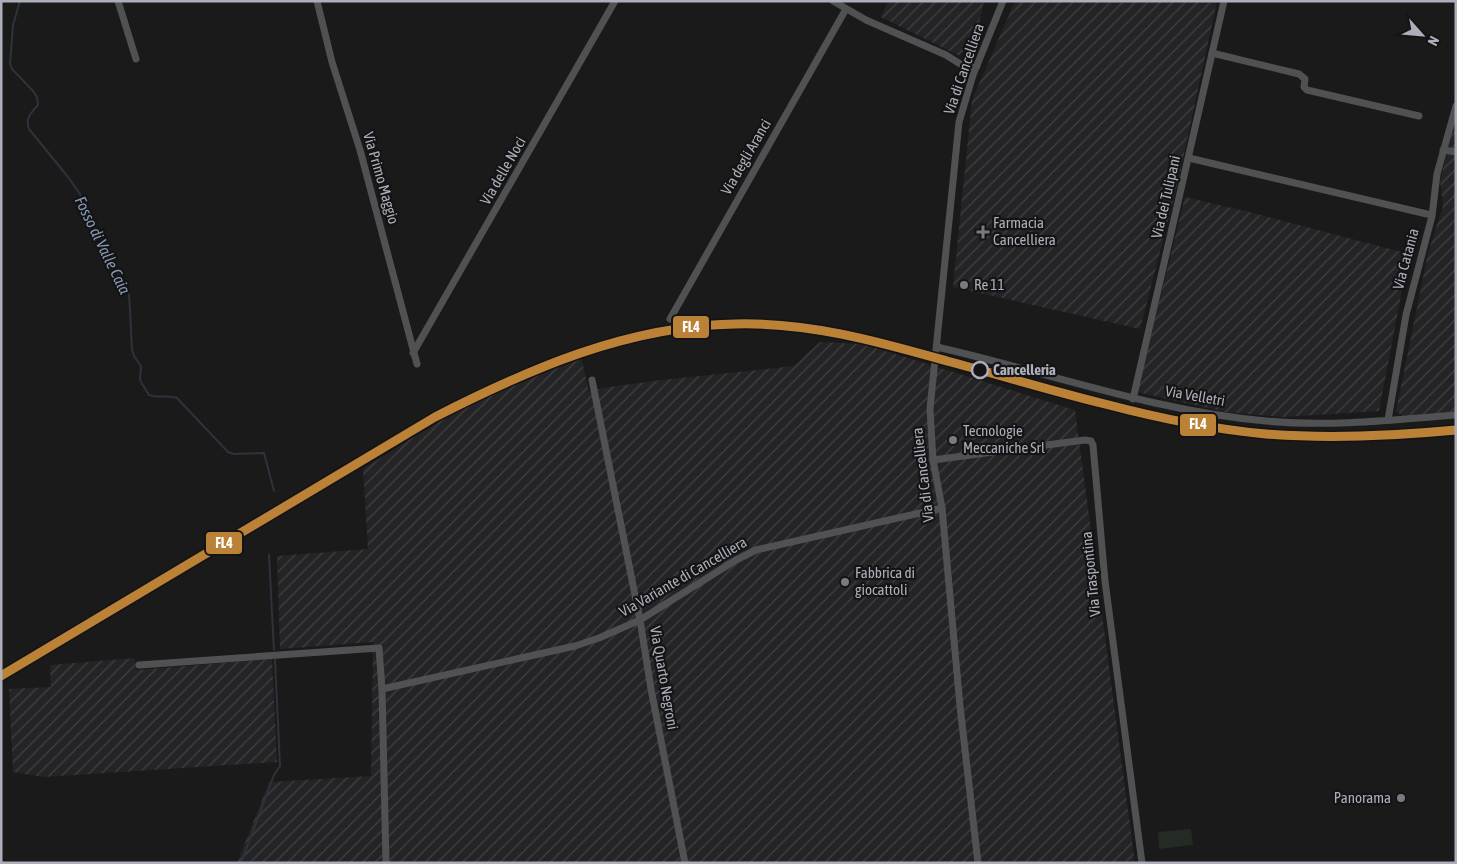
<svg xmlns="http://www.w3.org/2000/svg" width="1457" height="864" viewBox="0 0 1457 864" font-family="'Asap Condensed',sans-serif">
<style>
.industrial{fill:url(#industrial-furrows)}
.garden{fill:#242a24}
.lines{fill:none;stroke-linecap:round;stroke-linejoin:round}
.stream{stroke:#2d333b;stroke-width:2}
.minor{stroke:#505153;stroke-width:7}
.rail-1-casing{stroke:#141416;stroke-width:12}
.rail-1{stroke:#bb8136;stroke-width:9}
.poi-dot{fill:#797b81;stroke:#141416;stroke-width:2}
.stop-dot{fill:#141416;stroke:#acafb9;stroke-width:2.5}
.labels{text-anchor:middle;stroke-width:4.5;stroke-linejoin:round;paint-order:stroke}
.street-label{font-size:15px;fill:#acafb9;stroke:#141416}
.poi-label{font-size:15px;fill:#acafb9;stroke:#141416;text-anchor:start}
.stop-label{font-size:15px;font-weight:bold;fill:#acafb9;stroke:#141416;text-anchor:start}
.water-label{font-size:16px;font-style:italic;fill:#8699b1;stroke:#141416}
.line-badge{stroke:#141416;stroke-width:2}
.badge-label{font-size:14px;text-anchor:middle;font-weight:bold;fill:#fff}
</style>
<defs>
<pattern id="industrial-furrows" width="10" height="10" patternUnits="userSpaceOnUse" patternTransform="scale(1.25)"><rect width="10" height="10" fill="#242426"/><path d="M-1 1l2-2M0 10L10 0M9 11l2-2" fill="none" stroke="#414143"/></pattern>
</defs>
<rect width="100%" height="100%" fill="#1a1a1a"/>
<!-- industrial -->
<g class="industrial">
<polygon points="888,1 984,1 978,28 960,56 881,17"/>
<polygon points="1015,1 1217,1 1178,182 1140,329 953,287 972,100"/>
<polygon points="1456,118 1456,412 1403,416 1396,411 1428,253 1443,206 1440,181"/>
<polygon points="1185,197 1249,212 1409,254 1379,411 1283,417 1226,412 1137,392"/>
<polygon points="820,342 863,344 1075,410 1135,863 237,863 269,782 371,776 373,642 280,649 277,556 368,549 363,469 433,425 480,400 543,369 581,356 589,392 603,388 653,381 794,366"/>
<polygon points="135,658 136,670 272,659 277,762 44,777 13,772 9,689 51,687 50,665"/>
</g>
<!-- garden -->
<polygon class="garden" points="1191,829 1193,845 1159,849 1158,832"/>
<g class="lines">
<!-- stream -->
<g class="stream">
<path d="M20 1 13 25 10 64 12 69 33 91 37 97 38 105C31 113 25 118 29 129L68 177 80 194 112 263 123 282 129 293 132 349 134 356 141 366 140 379 142 384 149 395C159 399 168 394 177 398L228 452 234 454 264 453 274 491"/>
<polyline points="269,555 274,650"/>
<polyline points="241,863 274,775 280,766 275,660"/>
</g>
<!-- minor -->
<g class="minor">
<polyline points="118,1 136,59"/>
<polyline points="317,1 332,62 360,150 417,364"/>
<polyline points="833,1 866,20 946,55 965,67 970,68 977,66"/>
<polyline points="1212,53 1299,74 1305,79 1304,87 1307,90 1419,116"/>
<polyline points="1443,150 1456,152"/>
<polyline points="1189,158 1427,214"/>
<polyline points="670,319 846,9"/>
<path d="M937 347C1047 372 1153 411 1266 421 1329 427 1393 420 1456 415"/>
<polyline points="413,353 615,1"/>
<polyline points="592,380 640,620 651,689 685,863"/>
<polyline points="1133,399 1224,1"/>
<polyline points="1388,420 1406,315 1432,216 1437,174 1456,106"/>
<polyline points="933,460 1085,440 1091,441 1093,445 1105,581 1142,863"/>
<polyline points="139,665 379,648 382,689 386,863"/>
<polyline points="382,689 575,646 599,638 640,620 736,560 756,550 942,508"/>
<polyline points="978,863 960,706 942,508 933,460 930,409 959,122 973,75 1003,1"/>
</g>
<defs>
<path id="rail-1" d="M1 676 435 417C529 369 627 326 735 324 809 322 876 341 947 361 1000 375 1052 391 1105 404 1158 418 1211 429 1266 434 1329 439 1393 436 1456 430"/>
</defs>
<!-- rail-1 casing -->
<use href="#rail-1" class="rail-1-casing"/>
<!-- rail-1 -->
<use href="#rail-1" class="rail-1"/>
</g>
<!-- markers -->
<g class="poi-dot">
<path d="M980.5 224.5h5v5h5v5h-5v5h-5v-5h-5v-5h5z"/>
<circle cx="964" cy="285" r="5"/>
<circle cx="953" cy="440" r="5"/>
<circle cx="845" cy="582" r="5"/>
<circle cx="1401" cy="798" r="5"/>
</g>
<circle class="stop-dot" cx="980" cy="370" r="8"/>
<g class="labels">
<!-- street labels -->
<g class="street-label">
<text transform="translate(964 69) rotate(-71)" y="5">Via di Cancelliera</text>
<text transform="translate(746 157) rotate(-60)" y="5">Via degli Aranci</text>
<text transform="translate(503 171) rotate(-60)" y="5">Via delle Noci</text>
<text transform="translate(381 178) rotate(74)" y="5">Via Primo Maggio</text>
<text transform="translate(1166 197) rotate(-77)" y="5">Via dei Tulipani</text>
<text transform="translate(1406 259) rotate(-75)" y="5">Via Catania</text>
<text transform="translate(1195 396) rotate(10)" y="5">Via Velletri</text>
<text transform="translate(923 475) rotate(-97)" y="5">Via di Cancelliera</text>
<text transform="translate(1091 574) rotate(-96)" y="5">Via Traspontina</text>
<text transform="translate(683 577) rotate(-30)" y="5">Via Variante di Cancelliera</text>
<text transform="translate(664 678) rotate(80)" y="5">Via Quarto Negroni</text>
</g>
<!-- poi labels -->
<g class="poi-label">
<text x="993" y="228">Farmacia<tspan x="993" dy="17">Cancelliera</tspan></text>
<text x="974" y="290">Re 11</text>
<text x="963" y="436">Tecnologie<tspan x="963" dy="17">Meccaniche Srl</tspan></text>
<text x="855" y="578">Fabbrica di<tspan x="855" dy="17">giocattoli</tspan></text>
<text x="1391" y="803" text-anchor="end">Panorama</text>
</g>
<!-- stop labels -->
<g class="stop-label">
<text x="993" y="375">Cancelleria</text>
</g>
<!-- water labels -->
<g class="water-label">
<text transform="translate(103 245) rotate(64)" y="6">Fosso di Valle Caia</text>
</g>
</g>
<g class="line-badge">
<rect x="672" y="315" width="38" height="24" rx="5" fill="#bb8136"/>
<rect x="1179" y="413" width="38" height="24" rx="5" fill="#bb8136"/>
<rect x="205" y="531" width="38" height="24" rx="5" fill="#bb8136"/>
</g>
<g class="badge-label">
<text x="691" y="332">FL4</text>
<text x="1198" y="429">FL4</text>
<text x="224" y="548">FL4</text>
</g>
<!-- border -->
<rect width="1457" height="864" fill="none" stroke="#acafb9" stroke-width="5"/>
<!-- north arrow -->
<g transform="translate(1422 35) rotate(117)" stroke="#141416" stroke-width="4" paint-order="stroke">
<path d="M0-4L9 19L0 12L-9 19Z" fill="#acafb9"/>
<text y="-8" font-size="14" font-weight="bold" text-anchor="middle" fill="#acafb9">N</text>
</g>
</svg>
